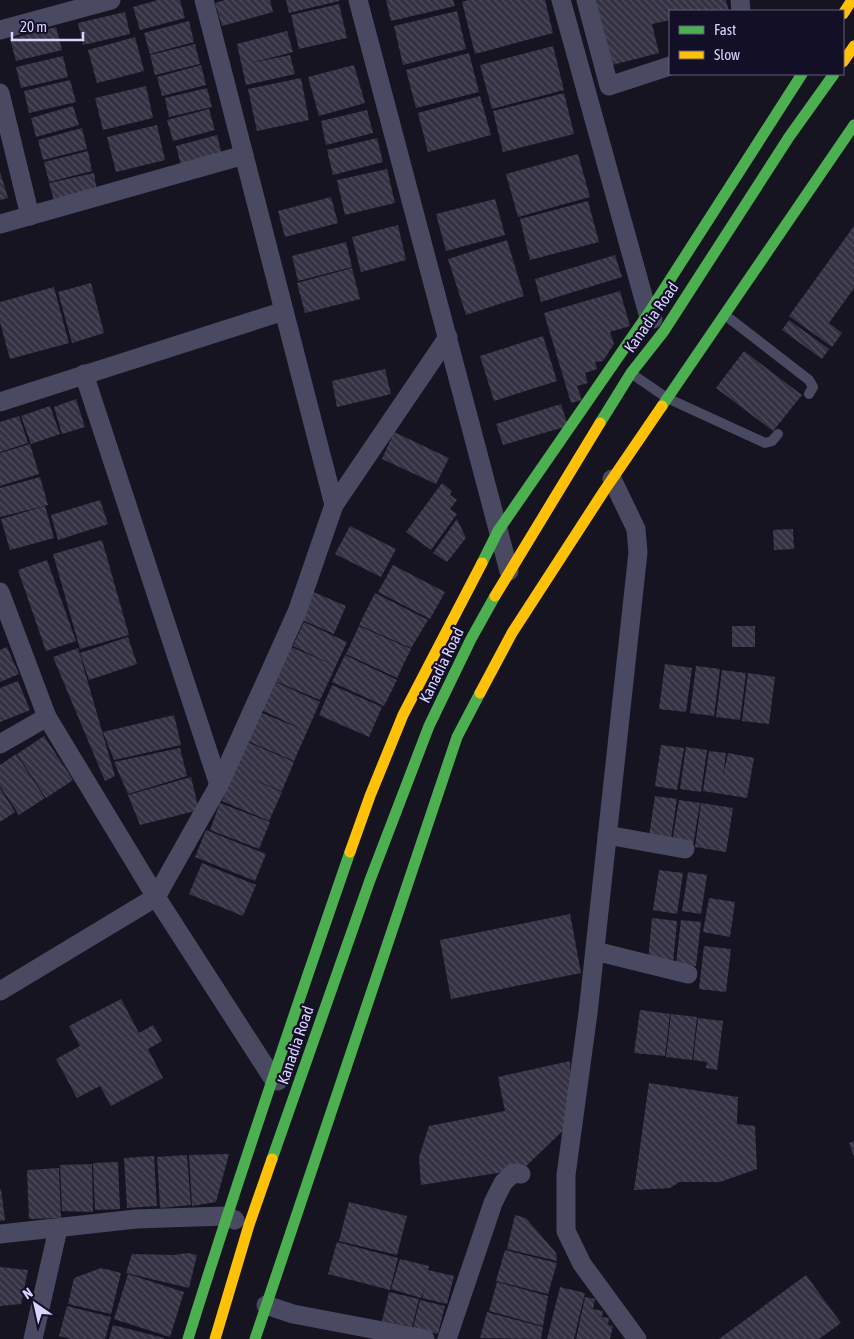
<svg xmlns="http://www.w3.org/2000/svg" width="854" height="1339" viewBox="0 0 854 1339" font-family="'Asap Condensed',sans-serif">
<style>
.building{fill:url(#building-back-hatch)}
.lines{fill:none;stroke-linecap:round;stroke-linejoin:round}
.lane{stroke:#4a4962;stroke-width:10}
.street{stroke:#4a4962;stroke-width:19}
.fast{stroke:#4caf50;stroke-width:11}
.slow{stroke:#ffc107;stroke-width:11}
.labels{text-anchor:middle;stroke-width:4.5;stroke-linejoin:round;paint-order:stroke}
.street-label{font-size:16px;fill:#d9d4ff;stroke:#130f26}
</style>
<defs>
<pattern id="building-back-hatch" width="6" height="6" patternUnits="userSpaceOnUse" patternTransform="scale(1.25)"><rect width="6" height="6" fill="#343243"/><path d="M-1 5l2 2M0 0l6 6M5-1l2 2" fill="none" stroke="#514f5f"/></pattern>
</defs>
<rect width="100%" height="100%" fill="#161421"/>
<!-- building -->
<g class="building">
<polygon points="158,0 180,0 185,18 140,30 133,7"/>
<polygon points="225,0 270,0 273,12 222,26 215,3"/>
<polygon points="286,0 339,0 339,1 289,13"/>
<polygon points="386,0 453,0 455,6 391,21"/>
<polygon points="468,0 545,0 553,33 475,54 462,2"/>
<polygon points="595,0 726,0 729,11 670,11 670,20 652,24 659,53 612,65"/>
<polygon points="339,4 347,38 299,49 291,15"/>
<polygon points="457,11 466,49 403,65 394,26"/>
<polygon points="125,12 130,34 83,45 78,23"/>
<polygon points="189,21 194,42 150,54 144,33"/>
<polygon points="56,27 62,50 16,61 10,39"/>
<polygon points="287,31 293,52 251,63 290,55 295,74 246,85 237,44"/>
<polygon points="135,37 144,71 97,83 88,50"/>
<polygon points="195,44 200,64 155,75 150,55"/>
<polygon points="553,46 564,90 492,109 480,65"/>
<polygon points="469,53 479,92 416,108 406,70"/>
<polygon points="63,56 68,77 21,88 16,67"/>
<polygon points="201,65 206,85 162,96 157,77"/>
<polygon points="354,65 365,103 319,116 308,77"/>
<polygon points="301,78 309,120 257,131 248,89"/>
<polygon points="70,80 76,102 29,113 24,91"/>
<polygon points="146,86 153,118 103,130 95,98"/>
<polygon points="207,88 212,107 169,117 165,98"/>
<polygon points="564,93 574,134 503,152 493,111"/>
<polygon points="480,96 491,135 428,152 418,113"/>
<polygon points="73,106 79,125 36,137 31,118"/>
<polygon points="209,109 215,130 173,141 167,120"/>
<polygon points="367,110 373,133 326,145 321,121"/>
<polygon points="157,125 165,160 116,172 107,137"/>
<polygon points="82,128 87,149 43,160 38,140"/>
<polygon points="217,135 222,155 181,166 176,146"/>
<polygon points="377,138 383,162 333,175 327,150"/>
<polygon points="88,151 92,171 49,182 44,162"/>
<polygon points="578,154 590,197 518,217 506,174"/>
<polygon points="387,169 395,203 345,215 337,180"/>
<polygon points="0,172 8,198 0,200"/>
<polygon points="94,173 97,191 55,204 49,183"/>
<polygon points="331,197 338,223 285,237 278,211"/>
<polygon points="495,199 505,235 446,251 436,214"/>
<polygon points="588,201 599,242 530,260 520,219"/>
<polygon points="398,225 406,260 361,272 352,237"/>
<polygon points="854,226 854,288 829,323 842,333 832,347 789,316"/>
<polygon points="507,240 524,296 466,315 448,259"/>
<polygon points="346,242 352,267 298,281 292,256"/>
<polygon points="615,255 622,277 541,302 535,279"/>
<polygon points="352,268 360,299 305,313 297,283"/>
<polygon points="91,283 104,333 72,343 58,292"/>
<polygon points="54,287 69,343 10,359 0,322 0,302"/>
<polygon points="620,291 630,326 610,332 614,344 603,361 595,362 597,369 585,373 588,383 577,386 582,400 571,403 544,313"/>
<polygon points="789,320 829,349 822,359 782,330"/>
<polygon points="543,336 557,381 494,401 480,356"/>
<polygon points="744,351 802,395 773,431 716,388"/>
<polygon points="385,369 391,394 337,407 332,381"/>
<polygon points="76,399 85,427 62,434 54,407"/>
<polygon points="561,404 568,426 503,445 496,424"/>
<polygon points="50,406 60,434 31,444 21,416"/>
<polygon points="19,416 28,443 0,452 0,422"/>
<polygon points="394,432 449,458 436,484 382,459"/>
<polygon points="30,444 39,474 0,486 0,453"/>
<polygon points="40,477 48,505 0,517 0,488"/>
<polygon points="442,483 452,491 450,495 457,500 450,509 457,514 431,550 406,532"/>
<polygon points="100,500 108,524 58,540 51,515"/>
<polygon points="45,506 54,538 10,550 1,519"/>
<polygon points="457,519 466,538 447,562 433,553"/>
<polygon points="350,526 396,549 381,577 335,554"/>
<polygon points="793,529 794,549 774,550 773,530"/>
<polygon points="102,540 129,635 80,649 53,554"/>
<polygon points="47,560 76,641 46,651 18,570"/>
<polygon points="393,565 445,592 430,619 378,592"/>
<polygon points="311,591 346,606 334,634 298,618"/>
<polygon points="375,593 428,620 411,648 359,625"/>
<polygon points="304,622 347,642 320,700 275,681 291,647 331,664 293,646"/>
<polygon points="359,626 411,649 397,678 346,654"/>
<rect x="732" y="626" width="23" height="21"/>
<polygon points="128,637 137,664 89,680 80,653"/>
<polygon points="7,647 19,674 0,682 0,650"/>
<polygon points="78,648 115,776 105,781 53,657"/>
<polygon points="345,655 397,680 384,706 332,682"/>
<polygon points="665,664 692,668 686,712 659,709"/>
<polygon points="696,666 720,669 714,716 690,713"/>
<polygon points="722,670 746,673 740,720 716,717"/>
<polygon points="748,673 775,677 769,724 742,721"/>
<polygon points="271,680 320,702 294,761 245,740 257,711 304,730 257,708"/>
<polygon points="18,681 30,710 0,722 0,688"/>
<polygon points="332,685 382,707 369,737 319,715"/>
<polygon points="174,715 181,745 114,760 103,732"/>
<polygon points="44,736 73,780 46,798 17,754"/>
<polygon points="245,741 294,762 282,791 247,777 282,792 269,821 222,801"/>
<polygon points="661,745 684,748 677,790 655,786"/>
<polygon points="686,747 707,750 701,792 680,789"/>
<polygon points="180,748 187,776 128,794 114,762"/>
<polygon points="709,751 726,753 723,776 728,753 754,758 747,798 703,791"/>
<polygon points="16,754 45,798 19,815 0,786 0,765"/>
<polygon points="191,777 199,810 140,825 128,795"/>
<polygon points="0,788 15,812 0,822"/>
<polygon points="655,796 677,799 671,839 649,836"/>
<polygon points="679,800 700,803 693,846 672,842"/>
<polygon points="220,803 270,822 259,849 210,830"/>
<polygon points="701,803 733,808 726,852 695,847"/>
<polygon points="206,830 266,854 255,881 195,857"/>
<polygon points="202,863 256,885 243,916 189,894"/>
<polygon points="659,870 683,873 677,914 653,910"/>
<polygon points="688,872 707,875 701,914 682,911"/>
<polygon points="709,898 735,902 730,937 703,932"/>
<polygon points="570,914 581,973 451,999 440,940"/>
<polygon points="652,918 677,921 673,963 648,961"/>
<polygon points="681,920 701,922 696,966 676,963"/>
<polygon points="704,946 731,949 726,992 699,989"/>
<polygon points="121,999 139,1033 153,1025 162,1041 148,1049 163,1078 111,1106 100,1086 77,1098 56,1059 80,1046 69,1026"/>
<polygon points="640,1010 670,1014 665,1056 634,1053"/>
<polygon points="671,1014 697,1017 692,1060 666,1057"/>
<polygon points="698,1018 723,1021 717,1070 706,1068 707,1062 693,1060"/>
<polygon points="570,1061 572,1122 523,1169 421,1185 419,1157 429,1126 505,1111 498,1077"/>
<polygon points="649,1083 738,1097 737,1124 755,1126 757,1169 720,1182 679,1182 670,1188 634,1190"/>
<polygon points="854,1141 854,1157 849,1143"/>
<polygon points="229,1154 216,1202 192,1206 189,1155"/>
<polygon points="187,1155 191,1205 160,1208 157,1157"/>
<polygon points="154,1156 157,1206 127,1208 124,1158"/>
<polygon points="118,1162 120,1209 95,1210 93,1163"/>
<polygon points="92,1164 93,1212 62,1211 60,1165"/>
<polygon points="59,1168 61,1218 29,1219 27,1170"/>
<polygon points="1,1189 5,1220 0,1221 0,1190"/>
<polygon points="349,1202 407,1216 397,1255 339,1241"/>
<polygon points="515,1215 526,1218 556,1253 557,1261 507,1249"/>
<polygon points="337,1242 398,1258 390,1290 328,1274"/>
<polygon points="505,1250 557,1263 548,1294 496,1281"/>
<polygon points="187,1253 197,1255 189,1288 126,1273 132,1254 174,1255"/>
<polygon points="400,1259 429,1266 428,1270 454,1276 447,1304 422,1298 425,1287 421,1298 391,1289"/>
<polygon points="0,1267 28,1270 21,1304 0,1306"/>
<polygon points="101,1268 121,1273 111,1314 68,1304 74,1278"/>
<polygon points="128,1274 184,1292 170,1337 114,1319"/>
<polygon points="806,1275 841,1323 819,1339 719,1339"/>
<polygon points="497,1282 548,1296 543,1326 489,1311"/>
<polygon points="560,1287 585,1293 574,1339 547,1339"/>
<polygon points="389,1292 419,1299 412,1327 382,1321"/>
<polygon points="585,1297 595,1299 593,1309 603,1311 602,1317 609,1318 608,1325 613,1326 610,1339 576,1339"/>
<polygon points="420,1300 445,1306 438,1334 413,1328"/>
<polygon points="67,1306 111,1317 105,1339 72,1339 59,1336"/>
<polygon points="487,1312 543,1327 541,1339 480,1338"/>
<polygon points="113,1325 164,1338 164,1339 109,1339"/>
</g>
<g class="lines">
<!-- lane -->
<g class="lane">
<polyline points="725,315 809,380 813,387 809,394"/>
<polyline points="632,374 667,398 765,443 772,441 778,434"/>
</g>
<!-- street -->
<g class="street">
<polyline points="204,0 334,505"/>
<polyline points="358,0 509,571"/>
<polyline points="561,0 648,314 653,319"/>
<polyline points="586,0 609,86 670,66"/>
<polyline points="740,0 741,11"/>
<polyline points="0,30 111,0"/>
<polyline points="0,93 30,216"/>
<polyline points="0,224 244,155"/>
<polyline points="84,374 219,785"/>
<polyline points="0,402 284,311"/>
<polyline points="612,479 636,529 638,552 588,1013 566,1175 566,1231 582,1264 637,1339"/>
<polyline points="0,592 47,717 156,897 272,1077 278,1081"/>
<polyline points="0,744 47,717"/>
<polyline points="607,835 685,849"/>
<polyline points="595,951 688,974"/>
<polyline points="0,991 156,897 219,785 297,612 334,505 448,337"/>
<polyline points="0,1234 136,1219 226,1216 235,1220"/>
<polyline points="266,1305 293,1314 425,1339"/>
<polyline points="33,1339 58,1229"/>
<polyline points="447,1339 493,1203 503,1183 513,1173 521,1174"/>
</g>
<!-- fast -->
<g class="fast">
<polyline points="662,406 854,125"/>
<polyline points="600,423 631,373 664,331 789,137 834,74"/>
<polyline points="482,563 498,531 648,314 802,74"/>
<polyline points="272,1159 370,880 429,726 471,639 495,596"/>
<path d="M188 1339C239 1175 294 1014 350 852"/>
<polyline points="255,1339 457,737 480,693"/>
</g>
<!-- slow -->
<g class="slow">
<polyline points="843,14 852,0"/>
<polyline points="843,62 854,46"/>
<polyline points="495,596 600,423"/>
<polyline points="480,693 512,633 604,491 662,406"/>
<polyline points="350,852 370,796 403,715 482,563"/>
<polyline points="215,1339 249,1225 272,1159"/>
</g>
</g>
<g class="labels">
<!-- street labels -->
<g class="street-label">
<text transform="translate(651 317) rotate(-55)" y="6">Kanadia Road</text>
<text transform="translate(441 665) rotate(-64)" y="6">Kanadia Road</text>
<text transform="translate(295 1045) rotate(-71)" y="6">Kanadia Road</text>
</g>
</g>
<!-- legend -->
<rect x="669" y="10" width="175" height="65" fill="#130f26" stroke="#625e7d"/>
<rect x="679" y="26" width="25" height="8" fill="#4caf50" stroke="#625e7d"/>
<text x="714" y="35" font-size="15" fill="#d9d4ff">Fast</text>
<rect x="679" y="51" width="25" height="8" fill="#ffc107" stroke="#625e7d"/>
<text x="714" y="60" font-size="15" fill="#d9d4ff">Slow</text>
<!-- north arrow -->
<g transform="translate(35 1304) rotate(326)" stroke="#130f26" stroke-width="4" paint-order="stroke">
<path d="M0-4L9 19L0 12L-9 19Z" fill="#d9d4ff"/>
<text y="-8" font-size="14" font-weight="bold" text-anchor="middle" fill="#d9d4ff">N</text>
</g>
<!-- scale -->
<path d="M12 32v8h71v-8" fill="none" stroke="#d9d4ff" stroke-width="2.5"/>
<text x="20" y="32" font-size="15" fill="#d9d4ff" stroke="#130f26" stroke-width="4" paint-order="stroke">20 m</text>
</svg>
